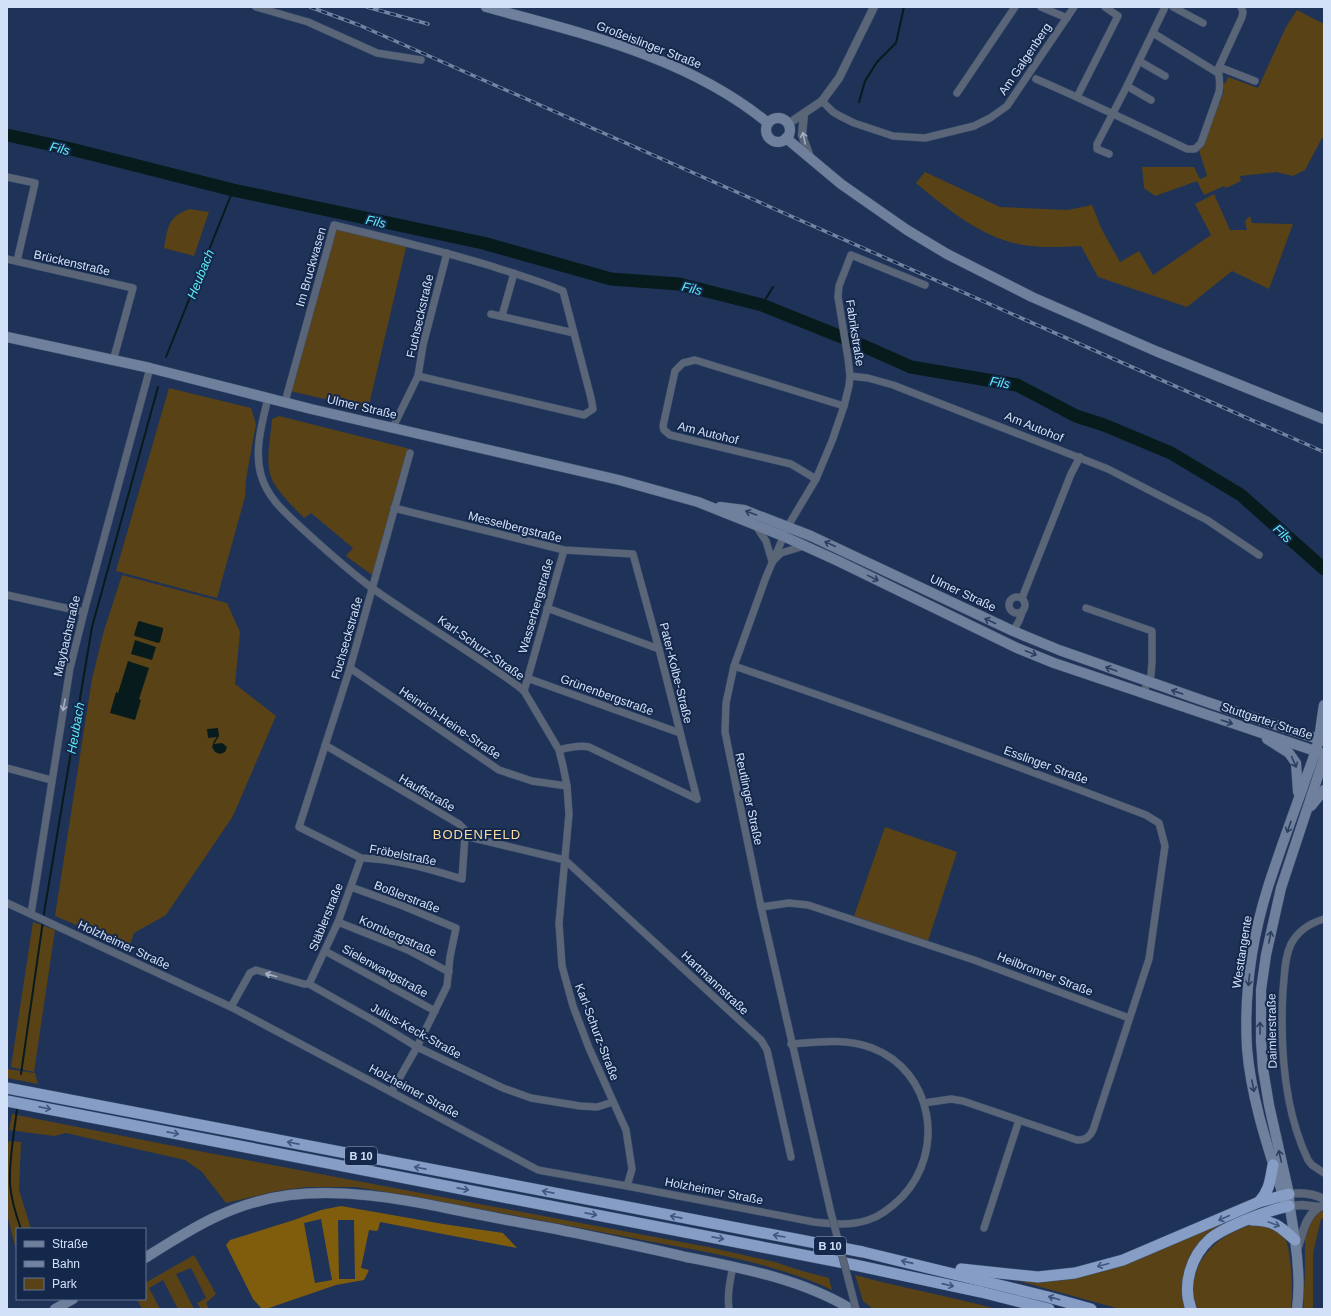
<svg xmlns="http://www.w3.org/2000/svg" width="1331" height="1316" viewBox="0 0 1331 1316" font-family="Arial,sans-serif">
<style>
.green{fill:#594216}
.forest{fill:#805d0d;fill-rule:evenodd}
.water{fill:#081b1c}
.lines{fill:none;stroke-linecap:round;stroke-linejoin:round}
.stream{stroke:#081b1c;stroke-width:2}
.river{stroke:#081b1c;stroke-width:13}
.minor-casing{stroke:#3b4f71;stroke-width:8}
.tertiary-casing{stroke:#3b4f71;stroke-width:9}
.secondary-casing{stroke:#3b4f71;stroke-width:11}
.trunk-casing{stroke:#3b4f71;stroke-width:12}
.minor{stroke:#5a6577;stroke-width:7}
.tertiary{stroke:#5a6577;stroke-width:8}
.secondary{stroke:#6f809c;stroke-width:10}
.trunk{stroke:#869ec6;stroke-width:11}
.rail-casing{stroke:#7384a2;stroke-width:3.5}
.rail{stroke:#14284c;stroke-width:2;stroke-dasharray:6;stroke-linecap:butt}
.minor-bridge-casing{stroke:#3b4f71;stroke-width:8;stroke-linecap:butt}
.minor-bridge{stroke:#5a6577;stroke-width:7}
.oneway{stroke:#a3afc4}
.oneway2{stroke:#2b3e60}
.oneway3{stroke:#42577d}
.labels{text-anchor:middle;stroke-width:4;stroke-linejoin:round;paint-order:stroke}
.shield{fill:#14284c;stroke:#9aaac4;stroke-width:1}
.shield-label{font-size:11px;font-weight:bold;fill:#d3e1f8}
.street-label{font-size:12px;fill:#d3e1f8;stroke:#14284c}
.water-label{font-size:13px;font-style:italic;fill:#5deef7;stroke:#14284c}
.neighbourhood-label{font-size:13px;letter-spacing:1px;fill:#fbdba3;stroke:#14284c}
</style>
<rect width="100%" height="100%" fill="#1e3357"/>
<!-- green -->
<g class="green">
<polygon points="1297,10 1324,24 1324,139 1322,138 1305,170 1293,176 1276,172 1240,176 1241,181 1226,188 1224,186 1204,195 1197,181 1155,196 1144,188 1142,167 1194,167 1200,179 1207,176 1199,150 1202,147 1224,91 1223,84 1226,82 1228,77 1258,88 1286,27"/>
<path d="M925 172 1000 207 1068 210 1092 205 1102 230 1120 262 1139 251 1153 275 1211 235 1195 204 1214 194 1230 230H1247L1245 221 1250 216 1252 223 1293 224 1269 289 1232 271 1187 307 1098 277 1081 246C1062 247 1042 248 1023 245 982 238 947 209 916 183Z"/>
<path d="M190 209 209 212 194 256 164 248C168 227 168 216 190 209Z"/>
<polygon points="336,223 408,239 368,409 290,391"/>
<polygon points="169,388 251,408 256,424 246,479 245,497 217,598 116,571"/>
<path d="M279 416 410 449 375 577 346 556 353 548 311 513 304 518C294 507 276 491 271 477 265 459 271 437 272 419Z"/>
<polygon points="122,575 227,603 240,632 235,684 276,716 233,816 166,915 134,933 129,947 55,916 92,679 103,634"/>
<polygon points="885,827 957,852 928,941 854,916"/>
<polygon points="33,922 55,930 34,1072 11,1067"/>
<polygon points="7,1069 35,1073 38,1084 7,1078"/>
<path d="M12 1114 209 1153 708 1247 775 1262 802 1271 829 1278 832 1290C772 1261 693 1250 627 1237 537 1220 447 1202 356 1187H307L277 1191 226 1203 202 1172 185 1160 66 1133 54 1136 9 1130Z"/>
<polygon points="9,1141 21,1142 19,1190 31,1229 17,1229 17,1254 7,1214 7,1144"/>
<polygon points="1277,1201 1271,1205 1218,1228 1201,1240 1193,1253 1189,1309 1120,1309 1019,1281 1020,1279 1055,1279 1202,1230"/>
<polygon points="1324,1211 1324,1219 1321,1219 1313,1253 1313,1306 1312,1309 1303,1309 1305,1273 1305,1232 1306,1224 1317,1213"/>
<path d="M1265 1223C1270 1226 1277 1229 1282 1233 1292 1243 1293 1294 1291 1309H1197C1179 1265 1224 1225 1265 1223Z"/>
<polygon points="194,1255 216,1294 206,1303 209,1309 201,1309 197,1303 206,1298 191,1268 176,1274 194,1309 178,1309 163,1280 149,1288 160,1309 142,1309 137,1299 145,1299 145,1283"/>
<path d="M855 1275C902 1288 949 1296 996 1309H873L863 1301Z"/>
</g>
<!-- forest -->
<path class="forest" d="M341 1206 443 1224 503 1233 517 1248 380 1222 378 1230 376 1231 369 1230 361 1268 369 1270 364 1280 336 1285 266 1309H262L253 1299 226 1245 230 1240 294 1220 321 1210ZM321 1219 332 1280 315 1283 304 1223ZM338 1220H354L355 1279H339Z"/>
<!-- water -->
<g class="water">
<polygon points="139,621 163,628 163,630 160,642 158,643 135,636 134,635 138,622"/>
<polygon points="135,640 156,647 152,660 131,654"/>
<polygon points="128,661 149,668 139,699 141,700 135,720 110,713 116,692 118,693"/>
<polygon points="218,728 219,736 214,744 222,743 227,747 225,752 220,754 215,752 212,747 214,741 217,737 208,738 207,729"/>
</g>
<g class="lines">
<!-- stream -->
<g class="stream">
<polyline points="859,102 865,81 877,62 896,43 904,7"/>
<polyline points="762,305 773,287"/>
<polyline points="166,357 233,190"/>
<polyline points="21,1074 45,907 92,627 158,387"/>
<path d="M17 1109C14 1134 9 1159 10 1184 11 1199 16 1215 21 1229"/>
</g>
<!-- river -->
<polyline class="river" points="7,135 71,149 233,190 483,243 611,279 679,284 762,305 859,344 911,367 1017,385 1076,416 1104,425 1171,453 1241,495 1324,569"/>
<defs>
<g id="minor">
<polyline points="256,7 308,22 377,53 421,60"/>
<polyline points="1041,7 1067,18"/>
<polyline points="1173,7 1203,23"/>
<polyline points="1153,33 1218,73"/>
<polyline points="1139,61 1165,76"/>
<polyline points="1219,67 1255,81"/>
<path d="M1036 79C1087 101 1137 125 1187 149H1195L1201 143 1219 92C1221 84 1218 76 1219 67L1242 17 1243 12 1241 7"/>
<polyline points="1127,86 1151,100"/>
<polyline points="957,93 1015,7"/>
<polyline points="1077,97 1118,16 1105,7"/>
<polyline points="822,101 833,112 840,116 854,123 893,136 925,138 974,126 990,118 1007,106 1074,7"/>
<polyline points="1109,154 1097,149 1097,144 1127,86 1165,7"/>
<polyline points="7,177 35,183 17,261"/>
<polyline points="7,259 133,288 113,361"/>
<polyline points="491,314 574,333"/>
<polyline points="502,316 514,273"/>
<polyline points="850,376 868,378 893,385 1108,469 1207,520 1259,555"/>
<path d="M268 398C262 423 254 450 261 475 268 500 289 516 307 533 328 552 349 571 372 588 420 622 471 652 518 686L524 691 559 750 563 766 567 786 569 814 559 923 562 966 573 1006 589 1048 626 1130 632 1169 627 1186"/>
<path d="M285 402 334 225C386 238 439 250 491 266 515 274 540 281 563 291L591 398 593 409 584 415 418 376"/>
<polyline points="393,427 418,376 423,345 447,253"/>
<polyline points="816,479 791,464 670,435 664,430 663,426 675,371 683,363 695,360 844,406"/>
<polyline points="394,508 564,550 633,554 659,649 697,799"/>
<polyline points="756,526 766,541 772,561"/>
<polyline points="774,560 781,553 804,546"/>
<polyline points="7,595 84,612"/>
<circle cx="1017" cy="605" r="8"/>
<polyline points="1022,598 1071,474 1080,457"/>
<polyline points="547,608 659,649"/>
<polyline points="1086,608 1152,631 1152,662 1151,675 1143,693"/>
<polyline points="1013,631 1019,621 1023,610"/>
<path d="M734 666C872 713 1010 763 1146 815L1159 823 1165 846 1149 959 1093 1130C1089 1138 1085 1140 1077 1140L963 1101 951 1099 924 1103"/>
<polyline points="350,668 499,770 532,781 567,786"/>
<polyline points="527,678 680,733"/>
<polyline points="524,691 564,550"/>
<path d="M325 745 459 824 464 829 465 836 462 879C430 869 395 859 361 858L299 827 350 668 410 453"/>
<path d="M559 750C570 747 579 745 589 747L697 799"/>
<polyline points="7,768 51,780"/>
<polyline points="465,836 565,860 761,1040 767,1050 791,1157"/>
<polyline points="351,887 403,906 456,928 450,957 447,986 417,1047 392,1091"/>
<path d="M7 903 231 1007 538 1170 627 1186 814 1222C832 1224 850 1226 868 1220 881 1216 893 1206 902 1197 946 1151 933 1071 872 1048 846 1038 818 1042 791 1044"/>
<polyline points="761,907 789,903 808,905 974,960 1129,1018"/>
<polyline points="31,914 70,668 84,612 150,368"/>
<path d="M1324 919C1310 923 1298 931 1291 944 1284 959 1285 974 1283 989 1280 1044 1284 1110 1308 1160L1312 1165 1324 1173"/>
<polyline points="338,922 408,950 449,972"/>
<polyline points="325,951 435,1011"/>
<polyline points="309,984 338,922 361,858"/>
<polyline points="231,1007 250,973 256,970 304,984 309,984 378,1023 417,1047 503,1088 531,1098 580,1106 597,1107 613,1102"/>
<polyline points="831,1213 761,907 725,732 726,703 734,666 766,577 788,526 816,479 832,441 844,406 849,386 850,376 848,358 838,297 839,286 851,255 925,285"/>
<polyline points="984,1228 1019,1120"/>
<path d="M729 1309C727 1295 730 1281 733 1266"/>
</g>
<g id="tertiary">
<polyline points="804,114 802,135 810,157"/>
<polyline points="788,124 822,101 839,78 874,7"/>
<path d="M1289 1194C1302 1192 1312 1193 1324 1199"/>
<polyline points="1289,1206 1302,1205 1320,1207"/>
<path d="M1297 1250C1303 1234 1305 1212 1324 1205"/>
</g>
<g id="secondary">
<path d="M486 7C584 34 688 57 768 123"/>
<circle cx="778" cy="130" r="12"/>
<polyline points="786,138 841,184 907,230 947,254 1032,297 1158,352 1324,419"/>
<polyline points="7,337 150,368 311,409 619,480 698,502 783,536 838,561 1017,648 1054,663 1324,754"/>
<polyline points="720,507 744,510 811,536 1013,631 1059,650 1207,702 1324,741"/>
<polyline points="1267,739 1289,753 1296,763 1298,792"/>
<polyline points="1311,806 1324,790"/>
<path d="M1286 1201 1283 1195C1268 1148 1251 1098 1247 1048 1244 995 1252 938 1268 887 1279 853 1291 820 1303 787 1308 771 1316 754 1319 738 1321 727 1322 716 1324 705"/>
<path d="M145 1258C192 1228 233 1202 290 1195 344 1189 397 1198 451 1209 486 1216 521 1223 556 1229 599 1238 643 1247 686 1257 742 1268 801 1279 851 1309"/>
<polyline points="55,1309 73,1299"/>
<path d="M1297 1309C1300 1288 1298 1261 1295 1240 1293 1224 1289 1209 1289 1194L1269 1105 1263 1069 1261 1041V990L1266 955 1281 888 1324 758"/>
</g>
<g id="trunk">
<polyline points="7,1088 863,1252 1048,1297 1091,1309"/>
<polyline points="7,1101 855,1265 981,1292 1049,1309"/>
<path d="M1259 1202C1270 1190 1270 1180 1273 1165"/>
<path d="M1252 1220C1273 1220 1280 1226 1295 1240"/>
<polyline points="961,1269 1038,1277 1075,1273 1123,1260 1259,1202 1289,1194"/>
<path d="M1191 1309C1182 1285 1191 1256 1210 1239 1226 1226 1269 1210 1289 1206"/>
</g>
</defs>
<!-- minor casing -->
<use href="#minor" class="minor-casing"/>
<!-- tertiary casing -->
<use href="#tertiary" class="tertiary-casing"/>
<!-- secondary casing -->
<use href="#secondary" class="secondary-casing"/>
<!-- trunk casing -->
<use href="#trunk" class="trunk-casing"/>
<!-- minor -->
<use href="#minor" class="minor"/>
<!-- tertiary -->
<use href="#tertiary" class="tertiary"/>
<!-- secondary -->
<use href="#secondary" class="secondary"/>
<!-- trunk -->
<use href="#trunk" class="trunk"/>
<defs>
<g id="rail">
<polyline points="310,7 359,25 1324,452"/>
<polyline points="367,7 428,24"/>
</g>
</defs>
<!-- rail casing -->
<use href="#rail" class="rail-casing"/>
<!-- rail -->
<use href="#rail" class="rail"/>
<defs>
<polyline id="minor-bridge" points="831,1213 856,1309"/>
</defs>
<!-- minor-bridge casing -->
<use href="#minor-bridge" class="minor-bridge-casing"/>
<!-- minor-bridge -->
<use href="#minor-bridge" class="minor-bridge"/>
</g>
<!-- one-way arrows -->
<defs><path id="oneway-shaft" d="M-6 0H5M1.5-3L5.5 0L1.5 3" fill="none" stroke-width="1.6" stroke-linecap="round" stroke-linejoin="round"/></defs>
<g class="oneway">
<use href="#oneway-shaft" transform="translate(804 138) rotate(-102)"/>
<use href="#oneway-shaft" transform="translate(64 705) rotate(100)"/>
<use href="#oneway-shaft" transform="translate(271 975) rotate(-164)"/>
</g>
<g class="oneway2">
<use href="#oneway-shaft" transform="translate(751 513) rotate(-160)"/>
<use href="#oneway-shaft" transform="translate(830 544) rotate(-155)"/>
<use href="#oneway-shaft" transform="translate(873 578) rotate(26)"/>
<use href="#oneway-shaft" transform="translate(990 621) rotate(-155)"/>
<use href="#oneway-shaft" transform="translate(1031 653) rotate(22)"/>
<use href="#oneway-shaft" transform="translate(1111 669) rotate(-160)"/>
<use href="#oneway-shaft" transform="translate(1177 692) rotate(-161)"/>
<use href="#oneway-shaft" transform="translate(1227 722) rotate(19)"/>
<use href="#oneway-shaft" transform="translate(1294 762) rotate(67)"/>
<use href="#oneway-shaft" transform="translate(1289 827) rotate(109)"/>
<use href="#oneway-shaft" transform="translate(1270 937) rotate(-79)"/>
<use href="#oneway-shaft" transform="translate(1249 980) rotate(96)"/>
<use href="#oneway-shaft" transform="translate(1260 1028) rotate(-91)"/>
<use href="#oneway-shaft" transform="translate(1253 1086) rotate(79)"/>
<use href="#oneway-shaft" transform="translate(1280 1156) rotate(-103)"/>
</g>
<g class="oneway3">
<use href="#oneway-shaft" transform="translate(45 1108) rotate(11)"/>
<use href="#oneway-shaft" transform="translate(173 1133) rotate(11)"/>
<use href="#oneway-shaft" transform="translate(293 1143) rotate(-169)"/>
<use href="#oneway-shaft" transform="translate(420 1168) rotate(-169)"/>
<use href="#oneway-shaft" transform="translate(463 1189) rotate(11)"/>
<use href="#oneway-shaft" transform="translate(548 1192) rotate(-169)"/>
<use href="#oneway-shaft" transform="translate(591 1214) rotate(11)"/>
<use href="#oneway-shaft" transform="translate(676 1217) rotate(-169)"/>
<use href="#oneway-shaft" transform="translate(1224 1218) rotate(156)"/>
<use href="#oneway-shaft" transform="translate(1274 1224) rotate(20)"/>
<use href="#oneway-shaft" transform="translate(779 1236) rotate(-170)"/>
<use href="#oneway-shaft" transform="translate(718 1238) rotate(11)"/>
<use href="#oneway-shaft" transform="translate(907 1262) rotate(-167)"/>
<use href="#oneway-shaft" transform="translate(1103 1265) rotate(165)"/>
<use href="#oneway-shaft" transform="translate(948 1285) rotate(13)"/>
<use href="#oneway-shaft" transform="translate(1054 1298) rotate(-164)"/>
</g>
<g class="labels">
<!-- shield labels -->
<g class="shield">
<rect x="345" y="1147" width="32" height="18" rx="3"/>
<rect x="814" y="1237" width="32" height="18" rx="3"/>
</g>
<g class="shield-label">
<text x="361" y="1160">B 10</text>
<text x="830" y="1250">B 10</text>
</g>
<!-- street labels -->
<g class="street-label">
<text transform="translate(649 45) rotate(21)" y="4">Großeislinger Straße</text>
<text transform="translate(1025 59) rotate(-56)" y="4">Am Galgenberg</text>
<text transform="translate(72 263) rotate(13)" y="4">Brückenstraße</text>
<text transform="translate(311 267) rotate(-74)" y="4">Im Bruckwasen</text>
<text transform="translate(420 316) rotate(-77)" y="4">Fuchseckstraße</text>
<text transform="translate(855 333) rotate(81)" y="4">Fabrikstraße</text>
<text transform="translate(362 407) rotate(13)" y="4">Ulmer Straße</text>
<text transform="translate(1034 427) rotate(22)" y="4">Am Autohof</text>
<text transform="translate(708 433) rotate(14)" y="4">Am Autohof</text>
<text transform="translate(515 527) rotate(14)" y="4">Messelbergstraße</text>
<text transform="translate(963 593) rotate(25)" y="4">Ulmer Straße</text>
<text transform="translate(536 606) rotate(-74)" y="4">Wasserbergstraße</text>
<text transform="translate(67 636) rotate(-77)" y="4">Maybachstraße</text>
<text transform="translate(347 638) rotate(-74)" y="4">Fuchseckstraße</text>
<text transform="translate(481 648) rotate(35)" y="4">Karl-Schurz-Straße</text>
<text transform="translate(676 673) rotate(76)" y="4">Pater-Kolbe-Straße</text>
<text transform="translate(607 695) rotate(20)" y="4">Grünenbergstraße</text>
<text transform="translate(1267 721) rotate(18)" y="4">Stuttgarter Straße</text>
<text transform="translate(450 723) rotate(34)" y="4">Heinrich-Heine-Straße</text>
<text transform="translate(1046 765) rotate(20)" y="4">Esslinger Straße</text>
<text transform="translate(427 793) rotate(30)" y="4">Hauffstraße</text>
<text transform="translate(749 799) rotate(78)" y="4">Reutlinger Straße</text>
<text transform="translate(403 855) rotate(11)" y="4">Fröbelstraße</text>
<text transform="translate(407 897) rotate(21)" y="4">Boßlerstraße</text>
<text transform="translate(326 917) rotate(-68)" y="4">Stäblerstraße</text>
<text transform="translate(398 936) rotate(24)" y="4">Kornbergstraße</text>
<text transform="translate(124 945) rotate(25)" y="4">Holzheimer Straße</text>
<text transform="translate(1242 952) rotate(-81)" y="4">Westtangente</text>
<text transform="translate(385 971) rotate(29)" y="4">Sielenwangstraße</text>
<text transform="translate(1045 974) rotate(21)" y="4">Heilbronner Straße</text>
<text transform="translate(715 983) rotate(43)" y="4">Hartmannstraße</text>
<text transform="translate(416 1031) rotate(29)" y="4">Julius-Keck-Straße</text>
<text transform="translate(1272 1031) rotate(-91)" y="4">Daimlerstraße</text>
<text transform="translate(597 1032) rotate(69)" y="4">Karl-Schurz-Straße</text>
<text transform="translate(414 1091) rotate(28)" y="4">Holzheimer Straße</text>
<text transform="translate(714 1191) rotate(11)" y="4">Holzheimer Straße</text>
</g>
<!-- water labels -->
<g class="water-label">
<text transform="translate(60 148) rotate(14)" y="5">Fils</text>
<text transform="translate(376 221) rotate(12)" y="5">Fils</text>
<text transform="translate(200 274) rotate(-68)" y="5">Heubach</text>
<text transform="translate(692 288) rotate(13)" y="5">Fils</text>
<text transform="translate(1000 382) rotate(10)" y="5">Fils</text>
<text transform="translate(1283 533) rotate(42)" y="5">Fils</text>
<text transform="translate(75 728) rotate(-80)" y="5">Heubach</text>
</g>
<!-- neighbourhood labels -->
<g class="neighbourhood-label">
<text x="477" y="839">BODENFELD</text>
</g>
</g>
<!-- border -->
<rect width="1331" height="1316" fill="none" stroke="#d3e1f8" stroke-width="16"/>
<!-- legend -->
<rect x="16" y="1228" width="130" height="72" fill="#14284c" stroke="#607291"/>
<rect x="24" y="1241" width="20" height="6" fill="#6f809c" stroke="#607291"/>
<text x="52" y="1248" font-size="12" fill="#d3e1f8">Straße</text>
<rect x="24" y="1261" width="20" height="6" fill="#7384a2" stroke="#607291"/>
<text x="52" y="1268" font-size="12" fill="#d3e1f8">Bahn</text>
<rect x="24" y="1278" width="20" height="12" fill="#594216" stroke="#607291"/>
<text x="52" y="1288" font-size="12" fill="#d3e1f8">Park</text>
</svg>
